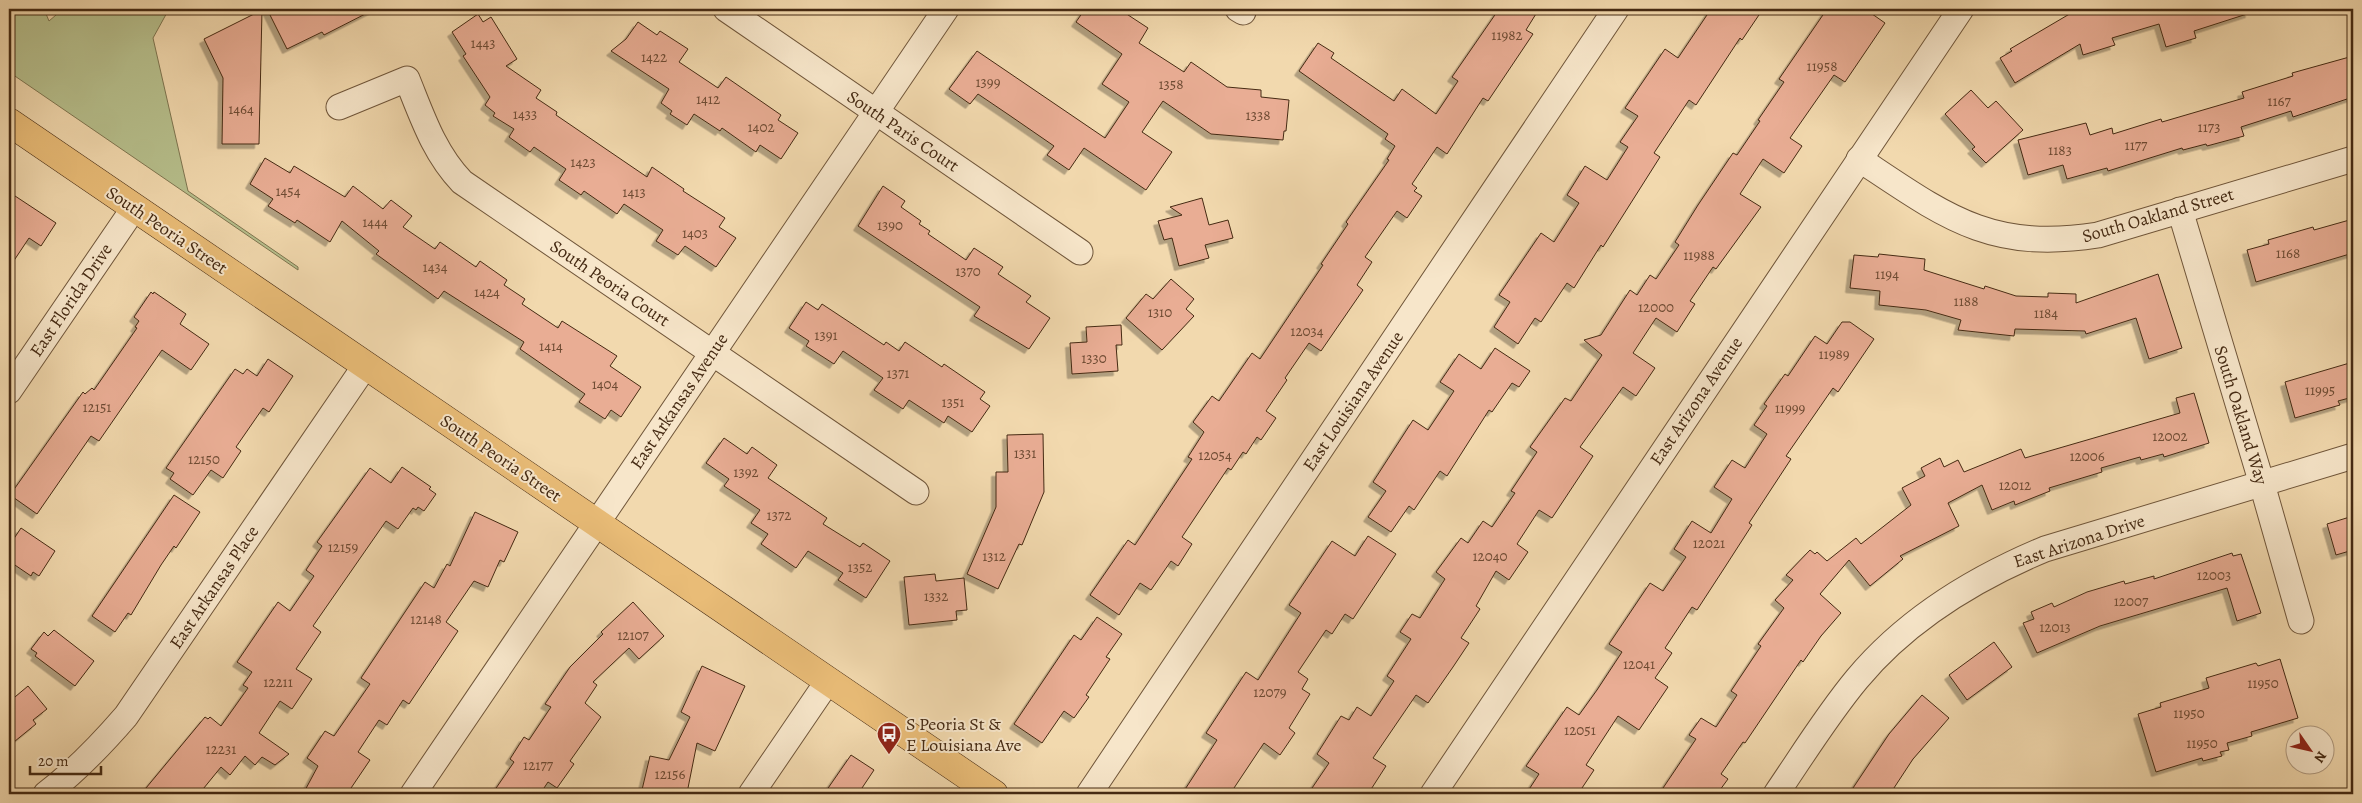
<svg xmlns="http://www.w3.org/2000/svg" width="2362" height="803" viewBox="0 0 2362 803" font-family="Alegreya,serif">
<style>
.green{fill:#b7c08d;stroke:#7e7550}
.building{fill:#e9ad94;stroke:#452a13;filter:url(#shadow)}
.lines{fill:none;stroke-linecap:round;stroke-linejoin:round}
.minor-casing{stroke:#70563a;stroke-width:27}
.major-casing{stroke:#452a13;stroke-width:29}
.minor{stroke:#f7e6ca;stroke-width:25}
.major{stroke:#e9bc77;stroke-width:28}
.labels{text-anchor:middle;stroke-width:4;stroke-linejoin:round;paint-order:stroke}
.number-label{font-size:15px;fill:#6e4b33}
.street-label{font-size:18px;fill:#452a13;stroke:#f7e6ca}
.poi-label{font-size:18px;fill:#452a13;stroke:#f7e6ca;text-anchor:start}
</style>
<defs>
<filter id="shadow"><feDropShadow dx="-4.5" dy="4.5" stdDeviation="0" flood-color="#0004"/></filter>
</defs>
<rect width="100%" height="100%" fill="#f2d9ae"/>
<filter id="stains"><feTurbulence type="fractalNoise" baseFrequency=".004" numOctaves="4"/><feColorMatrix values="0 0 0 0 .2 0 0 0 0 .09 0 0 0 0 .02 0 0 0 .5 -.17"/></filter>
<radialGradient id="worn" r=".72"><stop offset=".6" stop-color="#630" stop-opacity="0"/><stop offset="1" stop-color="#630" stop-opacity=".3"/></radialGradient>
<!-- green -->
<polygon class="green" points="9,9 44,9 49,21 63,9 169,9 153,38 188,191 298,267 298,270 9,72"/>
<!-- building -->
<g class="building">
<polygon points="267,9 375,9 324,35 322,32 287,49"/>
<polygon points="1085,9 1119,9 1148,28 1139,43 1184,72 1191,62 1227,87 1261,90 1261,97 1289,100 1286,131 1284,131 1283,140 1211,134 1163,101 1142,132 1172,152 1146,190 1084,148 1069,170 1047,155 1054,146 1009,115 978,94 970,104 949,89 977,51 1105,138 1129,102 1102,84 1122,54 1076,22"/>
<polygon points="1499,9 1539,9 1526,30 1533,34 1488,101 1483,98 1447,154 1437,147 1412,184 1417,188 1414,191 1422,196 1407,218 1397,211 1365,257 1372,262 1357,285 1363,290 1321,351 1309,343 1285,378 1287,380 1266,411 1276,418 1261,440 1257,437 1246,454 1243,452 1231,470 1228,468 1182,537 1192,544 1178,566 1171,561 1151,590 1140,583 1119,615 1090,595 1128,540 1135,545 1192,459 1188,457 1204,432 1193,422 1212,396 1219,401 1252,353 1260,359 1323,265 1321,264 1348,224 1346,222 1389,160 1387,159 1395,146 1385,139 1388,134 1299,71 1318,43 1334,53 1331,58 1394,101 1402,89 1436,114 1458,81 1452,77"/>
<polygon points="1711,9 1763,9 1742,40 1740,38 1696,105 1689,100 1654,153 1660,157 1603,247 1601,245 1574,288 1567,283 1541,322 1535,318 1518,344 1494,327 1510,302 1499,295 1541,233 1554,242 1579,203 1567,195 1585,166 1607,180 1628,147 1620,142 1638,116 1625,108 1665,49 1678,58"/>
<polygon points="1827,9 1865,9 1885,23 1845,82 1834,75 1813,105 1790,138 1802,146 1784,173 1763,159 1740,194 1761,207 1716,269 1713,267 1690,301 1695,304 1677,332 1656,318 1633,353 1655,368 1636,396 1623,387 1580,447 1593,456 1552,518 1539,510 1517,544 1528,552 1509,580 1496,571 1476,606 1480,609 1461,638 1469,643 1453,667 1428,703 1416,695 1373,758 1386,766 1368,794 1308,794 1329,763 1317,754 1341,716 1349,720 1357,707 1371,716 1394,681 1387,676 1411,639 1400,632 1412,614 1420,618 1445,579 1436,572 1461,538 1468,543 1483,521 1492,527 1515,493 1511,491 1537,452 1530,447 1565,398 1571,401 1602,355 1584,340 1601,335 1630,290 1637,295 1650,275 1656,279 1679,245 1675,242 1698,205 1733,153 1737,155 1760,121 1758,120 1784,82 1779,79"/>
<polygon points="2078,9 2249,9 2250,13 2194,31 2196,38 2166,47 2159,24 2112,38 2115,45 2083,55 2080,44 2015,83 2000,58 2012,51 2010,49"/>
<polygon points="262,10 259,144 222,144 223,78 204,39"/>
<polygon points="478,14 483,22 491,17 517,59 506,66 541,90 536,98 557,112 556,115 647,177 652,167 684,189 683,191 725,218 719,227 736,238 716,267 685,246 678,255 656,241 663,230 624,204 617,214 584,191 581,195 559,180 566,169 534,147 530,152 509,137 514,129 493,116 495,113 485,105 490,97 463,56 466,54 452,32"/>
<polygon points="638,22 657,35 660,31 688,49 679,62 718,88 726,77 781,115 778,120 798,133 781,159 760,145 756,152 722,128 720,131 694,114 687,125 670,114 672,111 661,103 669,89 611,51 626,39"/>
<polygon points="2353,56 2353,97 2293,117 2291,111 2241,127 2244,136 2207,146 2206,144 2183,150 2182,148 2108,171 2107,168 2067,179 2063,165 2028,175 2018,140 2086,123 2090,135 2112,128 2113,134 2161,119 2162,122 2244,98 2242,92 2293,76 2292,73"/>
<polygon points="1971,90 1988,108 1996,101 2023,130 1986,163 1972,149 1975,147 1945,114"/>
<polygon points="265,158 290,173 294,166 345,197 353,186 383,209 391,200 412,216 403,227 435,249 440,242 476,267 480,261 507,280 504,285 525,299 522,304 558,328 562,321 617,356 610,366 641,387 621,417 611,410 605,419 579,402 585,394 520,349 524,342 444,291 438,299 376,254 379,251 342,221 330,242 297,220 295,223 268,206 273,199 250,184"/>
<polygon points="883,186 905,201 901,207 921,221 919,224 930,231 928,234 966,260 974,248 1003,267 998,274 1031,296 1026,302 1050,318 1029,349 974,316 980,307 858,226"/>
<polygon points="9,192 56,223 41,246 29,238 9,268"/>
<polygon points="1202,198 1209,225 1228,220 1233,238 1205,245 1209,258 1179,266 1172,238 1164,240 1158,221 1182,215 1170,207"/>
<polygon points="2353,219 2353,253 2256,282 2247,250 2269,244 2268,240 2313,227 2314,230"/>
<polygon points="1879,254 1925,259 1924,270 1984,289 1985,286 2016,296 2048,297 2048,293 2076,294 2076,303 2158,274 2182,348 2149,359 2136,318 2086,334 2085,331 2015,329 2014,336 1958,330 1961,320 1926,310 1879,305 1880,291 1850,288 1854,255 1878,257"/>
<polygon points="1171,279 1194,299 1186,309 1194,316 1162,350 1126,318 1146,294 1153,299"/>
<polygon points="151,292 153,294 154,292 186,314 180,324 209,344 191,370 162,350 99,441 91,436 37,514 10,495 83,392 85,394 92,388 94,390 137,328 135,327 139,321 134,317"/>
<polygon points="806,302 818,310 822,304 884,345 886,342 899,351 905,342 942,367 944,364 985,392 980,399 990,406 972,432 948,416 944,423 909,400 903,409 874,390 883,378 843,351 834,364 806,346 809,341 789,328"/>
<polygon points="1842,322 1850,322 1874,339 1838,392 1833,388 1786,456 1791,459 1749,523 1752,525 1725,567 1697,610 1692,607 1665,648 1672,653 1655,678 1668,687 1639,730 1618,716 1586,765 1594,770 1578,794 1526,794 1539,774 1526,766 1567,707 1579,715 1597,690 1622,652 1609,644 1650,583 1663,591 1686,557 1674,549 1692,521 1711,533 1732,499 1714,487 1732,460 1745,468 1767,434 1754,425 1767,406 1764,404 1785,374 1788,376 1815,336 1827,344"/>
<polygon points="1121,325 1122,345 1116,345 1118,371 1072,374 1070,343 1087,342 1086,327"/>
<polygon points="1495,348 1530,371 1519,387 1512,383 1492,412 1489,410 1447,476 1440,471 1414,510 1409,506 1391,532 1368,517 1386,491 1373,482 1413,420 1428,430 1454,391 1440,382 1459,354 1481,369"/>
<polygon points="268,359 293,376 269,412 263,408 236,447 241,451 223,478 211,470 193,495 170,479 174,473 166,468 235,369 243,374 247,369 257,376"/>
<polygon points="2353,362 2353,397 2338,401 2340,405 2295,418 2285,382"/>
<polygon points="2194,393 2209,443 2164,457 2163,454 2141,460 2140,457 2101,468 2102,472 2049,488 2050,491 2015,505 2014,501 1992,510 1982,485 1948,503 1959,526 1900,556 1903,559 1870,586 1849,560 1820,594 1841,613 1821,636 1803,662 1801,660 1745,743 1743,742 1721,774 1728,779 1717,794 1659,794 1696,739 1689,735 1701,718 1716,727 1737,695 1731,691 1761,646 1758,644 1784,608 1775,600 1793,580 1786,575 1810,550 1815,554 1817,552 1827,561 1856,538 1861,544 1911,505 1902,488 1925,476 1921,468 1940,458 1944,467 1958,460 1964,472 2021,449 2025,458 2180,413 2176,398"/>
<polygon points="1043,434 1044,492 1022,545 1019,544 998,589 967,574 996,507 996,472 1008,472 1007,435"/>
<polygon points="724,438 747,454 752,447 777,465 768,478 827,518 823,524 860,547 863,543 890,561 866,598 838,580 843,573 808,551 796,568 761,544 768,534 751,523 760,510 724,486 729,479 706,463"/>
<polygon points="402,467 431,487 429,489 436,494 424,511 418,507 416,510 413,508 398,529 386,521 313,626 321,632 296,669 312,679 292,709 280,701 259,733 289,754 275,765 262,757 255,765 245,756 230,775 221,767 199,794 141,794 205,717 208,719 210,717 221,726 248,688 243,685 252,672 237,662 278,602 290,611 314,576 306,570 322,546 317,542 370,468 391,483"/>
<polygon points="174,495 200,512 176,548 174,546 161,565 131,615 128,613 115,632 92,616"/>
<polygon points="475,512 518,532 504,562 500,560 488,587 474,581 446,622 458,631 409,704 403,700 387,725 379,720 358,752 370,760 347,794 303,794 318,766 307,758 325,731 334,736 370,684 361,678 425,582 434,588 447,564 450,566"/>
<polygon points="2353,516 2353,550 2336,555 2327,524"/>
<polygon points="21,528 55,551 39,576 33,572 31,576 9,561 9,546"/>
<polygon points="1368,536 1396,554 1353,619 1345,614 1332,634 1326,630 1298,672 1308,679 1302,689 1310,694 1289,728 1295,733 1280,755 1264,743 1230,794 1182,794 1217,740 1206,733 1246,672 1258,680 1301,613 1289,605 1332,541 1355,556"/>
<polygon points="2232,553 2233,556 2241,554 2261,613 2237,621 2227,588 2100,626 2037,653 2023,623 2034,619 2031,612 2052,603 2054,607 2087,592 2124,581 2125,584 2154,576 2154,579"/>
<polygon points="935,574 936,581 964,578 967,610 956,611 957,620 909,625 904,577"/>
<polygon points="633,602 664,636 639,659 629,648 593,682 597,685 585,703 601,717 570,761 574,764 557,788 548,782 540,794 492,794 514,762 510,759 524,737 529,740 551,707 545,704 570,667 603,634 601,632"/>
<polygon points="1097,617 1122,634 1106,657 1110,659 1086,695 1089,697 1074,718 1064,711 1042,743 1014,724 1074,635 1081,640"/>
<polygon points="54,630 94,661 75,686 35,656 37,653 31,649 44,632 48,636"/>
<polygon points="1994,642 2012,667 1967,700 1949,675"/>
<polygon points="2280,659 2298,718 2251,732 2252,736 2227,743 2229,750 2220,752 2222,756 2203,761 2202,758 2156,772 2138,714 2161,707 2160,703 2209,688 2206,678 2256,663 2258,666"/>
<polygon points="702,666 745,686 715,751 697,743 687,793 672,790 666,790 666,794 641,794 650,756 669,760 690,717 681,712"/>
<polygon points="28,686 47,709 33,720 36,724 9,746 9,702"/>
<polygon points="1922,695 1949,718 1913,759 1890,794 1849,794 1889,734"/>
<polygon points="851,755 874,770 858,794 824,794"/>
</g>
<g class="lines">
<defs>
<g id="minor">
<polyline points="726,9 1080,252"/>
<polyline points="1238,9 1243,12"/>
<path d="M339 107 407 79C422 116 434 153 462 182L916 492"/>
<path d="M1859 159C1945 216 1989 252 2098 235L2353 159"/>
<polyline points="2180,210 2262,484 2301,621"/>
<polyline points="9,391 134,208"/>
<path d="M46 794C76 771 101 745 126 716L365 366"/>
<polyline points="413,794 946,9"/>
<polyline points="751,794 828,681"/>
<polyline points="1089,794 1616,9"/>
<polyline points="1433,794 1961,9"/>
<path d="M1776 794C1802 756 1827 715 1857 679 1907 619 1973 579 2045 549L2353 456"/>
</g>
<polyline id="major" points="9,122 994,794"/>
</defs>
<!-- minor casing -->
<use href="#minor" class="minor-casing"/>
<!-- major casing -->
<use href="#major" class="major-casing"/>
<!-- minor -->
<use href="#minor" class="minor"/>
<!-- major -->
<use href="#major" class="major"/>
</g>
<!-- icons -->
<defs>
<symbol id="bus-pin" viewBox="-11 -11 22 30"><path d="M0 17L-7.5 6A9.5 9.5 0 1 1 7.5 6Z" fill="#8f2418" stroke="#f7e6ca"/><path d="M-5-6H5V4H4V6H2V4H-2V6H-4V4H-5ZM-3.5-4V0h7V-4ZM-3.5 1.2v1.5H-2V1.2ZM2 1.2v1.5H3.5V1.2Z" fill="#fff"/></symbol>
</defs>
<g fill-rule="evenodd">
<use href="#bus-pin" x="875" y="720" width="28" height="38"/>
</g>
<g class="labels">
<!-- number labels -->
<g class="number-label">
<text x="1507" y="40">11982</text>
<text x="483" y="48">1443</text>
<text x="654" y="62">1422</text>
<text x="1822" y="71">11958</text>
<text x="988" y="87">1399</text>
<text x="1171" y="89">1358</text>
<text x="708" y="104">1412</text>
<text x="2279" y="106">1167</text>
<text x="241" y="114">1464</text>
<text x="525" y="119">1433</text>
<text x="1258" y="120">1338</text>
<text x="761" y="132">1402</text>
<text x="2209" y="132">1173</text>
<text x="2136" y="150">1177</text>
<text x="2060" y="155">1183</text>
<text x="583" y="167">1423</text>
<text x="288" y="196">1454</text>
<text x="634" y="197">1413</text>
<text x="375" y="227">1444</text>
<text x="890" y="230">1390</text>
<text x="695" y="238">1403</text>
<text x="2288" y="258">1168</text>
<text x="1699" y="260">11988</text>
<text x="435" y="272">1434</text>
<text x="968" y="276">1370</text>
<text x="1887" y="279">1194</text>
<text x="487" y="297">1424</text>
<text x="1966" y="306">1188</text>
<text x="1656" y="312">12000</text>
<text x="1160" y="317">1310</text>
<text x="2046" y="318">1184</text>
<text x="1307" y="336">12034</text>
<text x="826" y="340">1391</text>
<text x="551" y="351">1414</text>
<text x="1834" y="359">11989</text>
<text x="1094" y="363">1330</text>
<text x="898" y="378">1371</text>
<text x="605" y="389">1404</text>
<text x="2320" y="395">11995</text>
<text x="953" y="407">1351</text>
<text x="97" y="412">12151</text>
<text x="1790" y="413">11999</text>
<text x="2170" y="441">12002</text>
<text x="1025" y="458">1331</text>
<text x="1215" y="460">12054</text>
<text x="2087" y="461">12006</text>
<text x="204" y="464">12150</text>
<text x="746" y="477">1392</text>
<text x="2015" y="490">12012</text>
<text x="779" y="520">1372</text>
<text x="1709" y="548">12021</text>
<text x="343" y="552">12159</text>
<text x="994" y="561">1312</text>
<text x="1490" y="561">12040</text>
<text x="860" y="572">1352</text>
<text x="2214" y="580">12003</text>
<text x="936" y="601">1332</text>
<text x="2131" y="606">12007</text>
<text x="426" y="624">12148</text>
<text x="2055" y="632">12013</text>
<text x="633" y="640">12107</text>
<text x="1639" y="669">12041</text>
<text x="278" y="687">12211</text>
<text x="2263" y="688">11950</text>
<text x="1270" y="697">12079</text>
<text x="2189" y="718">11950</text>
<text x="1580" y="735">12051</text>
<text x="2202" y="748">11950</text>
<text x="221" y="754">12231</text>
<text x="538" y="770">12177</text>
<text x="670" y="779">12156</text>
</g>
<!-- street labels -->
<g class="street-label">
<text transform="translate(903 131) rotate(34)" y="6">South Paris Court</text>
<text transform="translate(2158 215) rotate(-16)" y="6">South Oakland Street</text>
<text transform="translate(167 230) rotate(34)" y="6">South Peoria Street</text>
<text transform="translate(610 283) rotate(34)" y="6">South Peoria Court</text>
<text transform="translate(71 300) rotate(-56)" y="6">East Florida Drive</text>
<text transform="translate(679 401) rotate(-56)" y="6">East Arkansas Avenue</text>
<text transform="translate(1353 401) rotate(-56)" y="6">East Louisiana Avenue</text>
<text transform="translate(1696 401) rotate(-56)" y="6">East Arizona Avenue</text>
<text transform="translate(2241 415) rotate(73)" y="6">South Oakland Way</text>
<text transform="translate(501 458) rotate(34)" y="6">South Peoria Street</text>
<text transform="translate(2079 541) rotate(-18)" y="6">East Arizona Drive</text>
<text transform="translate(214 587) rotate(-56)" y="6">East Arkansas Place</text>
</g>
<!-- poi labels -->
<g class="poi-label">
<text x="906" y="730">S Peoria St &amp;<tspan x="906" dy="21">E Louisiana Ave</tspan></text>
</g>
</g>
<!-- margin -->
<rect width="2362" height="803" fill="none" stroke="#f2d9ae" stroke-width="30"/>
<rect x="10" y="10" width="2342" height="783" fill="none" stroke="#452a13" stroke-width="2.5"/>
<rect x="15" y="15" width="2332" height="773" fill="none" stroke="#452a13"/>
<!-- north arrow -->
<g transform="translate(2310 750) rotate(124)"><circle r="24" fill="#f7e6ca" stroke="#b09b81"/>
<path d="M0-4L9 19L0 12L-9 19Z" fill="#8f2418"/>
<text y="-8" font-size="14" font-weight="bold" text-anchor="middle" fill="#452a13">N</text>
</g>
<!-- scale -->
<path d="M30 766v8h71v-8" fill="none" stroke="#452a13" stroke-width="2.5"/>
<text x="38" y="766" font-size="15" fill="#452a13" stroke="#f7e6ca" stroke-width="4" paint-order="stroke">20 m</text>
<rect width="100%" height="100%" filter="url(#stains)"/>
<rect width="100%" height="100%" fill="url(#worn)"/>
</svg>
